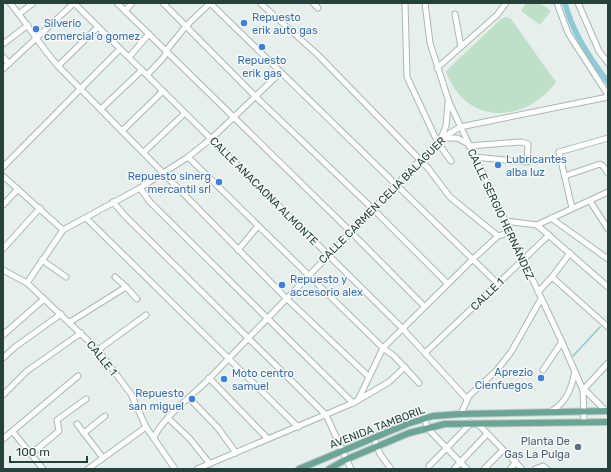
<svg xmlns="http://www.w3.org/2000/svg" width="611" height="472" viewBox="0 0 611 472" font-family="Rubik,sans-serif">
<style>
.pitch{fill:#bfe0c8}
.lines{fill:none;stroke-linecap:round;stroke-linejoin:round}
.stream{stroke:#8ec9d4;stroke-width:1.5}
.canal{stroke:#8ec9d4;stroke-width:5.5}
.minor-casing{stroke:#a8b8b2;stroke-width:7}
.major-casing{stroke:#c2cac8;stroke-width:8}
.minor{stroke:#fff;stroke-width:5}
.major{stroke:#6aa596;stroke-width:6}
.shop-dot{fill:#3f7fe0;stroke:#f7fbf9;stroke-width:1.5}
.service-dot{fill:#5c6f8a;stroke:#f7fbf9;stroke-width:1.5}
.labels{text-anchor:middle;stroke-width:3;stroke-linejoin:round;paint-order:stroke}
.shop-label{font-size:11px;fill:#366cbe;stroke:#f7fbf9;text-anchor:start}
.street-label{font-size:11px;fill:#24423a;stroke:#f7fbf9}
.service-label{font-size:11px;fill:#4e5e75;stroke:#f7fbf9;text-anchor:end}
</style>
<rect width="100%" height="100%" fill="#e6efeb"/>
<!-- pitch -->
<g class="pitch">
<polygon points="526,3 540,3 551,11 540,25 521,11"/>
<path d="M506 17 511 19 556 82C525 125 464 125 446 71L501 19Z"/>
</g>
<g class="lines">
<!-- stream -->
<g class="stream">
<polyline points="607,318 608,318"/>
<polyline points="573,356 600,327"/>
</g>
<!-- canal -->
<path class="canal" d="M565 3C572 31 590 59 608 82"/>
<defs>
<g id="minor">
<path d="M10 3C27 23 40 46 58 66L286 298 368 376"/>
<polyline points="74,3 402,328 467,399"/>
<polyline points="117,3 350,231 424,306"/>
<polyline points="163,3 256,97 373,209 447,283"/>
<polyline points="210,3 498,284"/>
<polyline points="260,3 317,54 428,168 450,197 498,236"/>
<polyline points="313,3 318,8"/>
<polyline points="405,3 407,77 438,143 451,161"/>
<polyline points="425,3 430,43 449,102 562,342 583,390 584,422"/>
<polyline points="557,3 568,33 608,95"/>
<polyline points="578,3 599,51 608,63"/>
<polyline points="125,11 132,3"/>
<polyline points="19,14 33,3"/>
<polyline points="455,14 461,47"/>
<polyline points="3,44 28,25"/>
<polyline points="3,57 9,64"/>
<polyline points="129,57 149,34"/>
<polyline points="58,66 98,27"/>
<polyline points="437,68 497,15 506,3"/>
<polyline points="3,69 74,3"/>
<polyline points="147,75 164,57 169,47 186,26 210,3"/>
<polyline points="101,109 142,70"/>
<polyline points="122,131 163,91"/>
<polyline points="441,138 446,126 448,103"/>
<polyline points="443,138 457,138 469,144"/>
<polyline points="469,146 521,142 528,144 527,162 474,157"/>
<polyline points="144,152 185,113"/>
<polyline points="188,157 383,348 394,356 419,383"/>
<polyline points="3,167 120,49"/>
<polyline points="3,176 63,230"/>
<polyline points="565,176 600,164 603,166 608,173"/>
<polyline points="140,188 150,202 353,403"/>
<polyline points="590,201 608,229"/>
<polyline points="113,202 126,217 326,415 351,469"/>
<polyline points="3,205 18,189"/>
<polyline points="572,208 559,152 608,138"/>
<polyline points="86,218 298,427"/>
<polyline points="551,218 608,259"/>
<polyline points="505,221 537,225 608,287"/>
<polyline points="537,225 608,192"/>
<polyline points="3,249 40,208"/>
<polyline points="238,250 258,226"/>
<polyline points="42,260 66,277"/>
<polyline points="3,270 27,283 98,350 131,394 146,427 175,469"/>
<polyline points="115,277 126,287"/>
<polyline points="552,277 608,327"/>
<polyline points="27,283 63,230 140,188 188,157 212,138 281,72"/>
<polyline points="538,292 552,277 570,253"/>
<polyline points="70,322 126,287 137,299"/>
<polyline points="3,335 44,299"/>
<polyline points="98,350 146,315"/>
<polyline points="425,353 549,235"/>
<polyline points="3,358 15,347 61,314"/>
<polyline points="543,370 562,342"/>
<polyline points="209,378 268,439"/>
<polyline points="3,395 27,371 81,333"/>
<polyline points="189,398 218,428 236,453"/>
<polyline points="358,400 383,348 473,259 498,236 510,232"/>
<polyline points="606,411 587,392 583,390 608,363"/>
<path d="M550 412C566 403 571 390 575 372"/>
<polyline points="461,414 469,396 497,370 511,352 541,299"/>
<polyline points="168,418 190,439 210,464"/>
<polyline points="425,418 427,428 467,469"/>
<polyline points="77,424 103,458"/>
<polyline points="478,424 522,469"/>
<polyline points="13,432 43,469"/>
<polyline points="84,433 105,416"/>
<path d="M154 438C161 419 194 394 209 379 279 306 350 234 419 161L447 135 460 127 608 97"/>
<polyline points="374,438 380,454 391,469"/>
<polyline points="3,439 78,376"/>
<polyline points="31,454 59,431 57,420 86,399"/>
<polyline points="429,466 471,423"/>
<polyline points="88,469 146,427"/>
<polyline points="197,469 353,403 389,382 405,367"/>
<polyline points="454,469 487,434"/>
<polyline points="484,469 503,450"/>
<polyline points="510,469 516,462"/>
<polyline points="535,469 543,466 547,469"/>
</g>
<g id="major">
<polyline points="299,469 407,424 433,416 461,414 608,411"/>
<polyline points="329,469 345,460 409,433 445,424 608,422"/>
</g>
</defs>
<!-- minor casing -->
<use href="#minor" class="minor-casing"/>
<!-- major casing -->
<use href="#major" class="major-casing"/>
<!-- minor -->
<use href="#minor" class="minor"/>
<!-- major -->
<use href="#major" class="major"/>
</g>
<!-- markers -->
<g class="shop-dot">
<circle cx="244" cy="23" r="4"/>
<circle cx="36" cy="29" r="4"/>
<circle cx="262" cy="47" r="4"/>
<circle cx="498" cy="165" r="4"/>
<circle cx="219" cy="182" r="4"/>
<circle cx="282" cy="285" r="4"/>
<circle cx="541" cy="378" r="4"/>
<circle cx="224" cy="379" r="4"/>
<circle cx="192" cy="399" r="4"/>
</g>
<circle class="service-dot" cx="578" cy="447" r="4"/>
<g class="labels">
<!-- shop labels -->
<g class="shop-label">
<text x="252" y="21">Repuesto<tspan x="252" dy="13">erik auto gas</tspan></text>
<text x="44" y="27">Silverio<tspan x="44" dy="13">comercial o gomez</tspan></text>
<text x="262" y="64" text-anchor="middle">Repuesto<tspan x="262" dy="13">erik gas</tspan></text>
<text x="506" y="163">Lubricantes<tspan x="506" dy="13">alba luz</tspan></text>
<text x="211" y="180" text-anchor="end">Repuesto sinerg<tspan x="211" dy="13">mercantil srl</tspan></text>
<text x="290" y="283">Repuesto y<tspan x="290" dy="13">accesorio alex</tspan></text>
<text x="533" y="376" text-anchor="end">Aprezio<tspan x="533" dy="13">Cienfuegos</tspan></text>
<text x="232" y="377">Moto centro<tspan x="232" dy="13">samuel</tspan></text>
<text x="184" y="397" text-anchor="end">Repuesto<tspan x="184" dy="13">san miguel</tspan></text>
</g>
<!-- street labels -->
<g class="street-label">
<text transform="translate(264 191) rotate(45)" y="4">CALLE ANACAONA ALMONTE</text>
<text transform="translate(382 200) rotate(-45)" y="4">CALLE CARMEN CELIA BALAGUER</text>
<text transform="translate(501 214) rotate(65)" y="4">CALLE SERGIO HERNÁNDEZ</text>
<text transform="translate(487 294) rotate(-44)" y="4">CALLE 1</text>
<text transform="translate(102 358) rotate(51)" y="4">CALLE 1</text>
<text transform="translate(377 427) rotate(-21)" y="4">AVENIDA TAMBORIL</text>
</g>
<!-- service labels -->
<g class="service-label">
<text x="570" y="445">Planta De<tspan x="570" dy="13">Gas La Pulga</tspan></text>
</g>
</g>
<!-- border -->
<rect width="611" height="472" fill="none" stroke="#24423a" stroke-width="8"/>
<!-- scale -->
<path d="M10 456v6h77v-6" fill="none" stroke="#24423a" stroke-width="2"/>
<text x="16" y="456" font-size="12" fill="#24423a" stroke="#f7fbf9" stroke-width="3" paint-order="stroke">100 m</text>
</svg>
